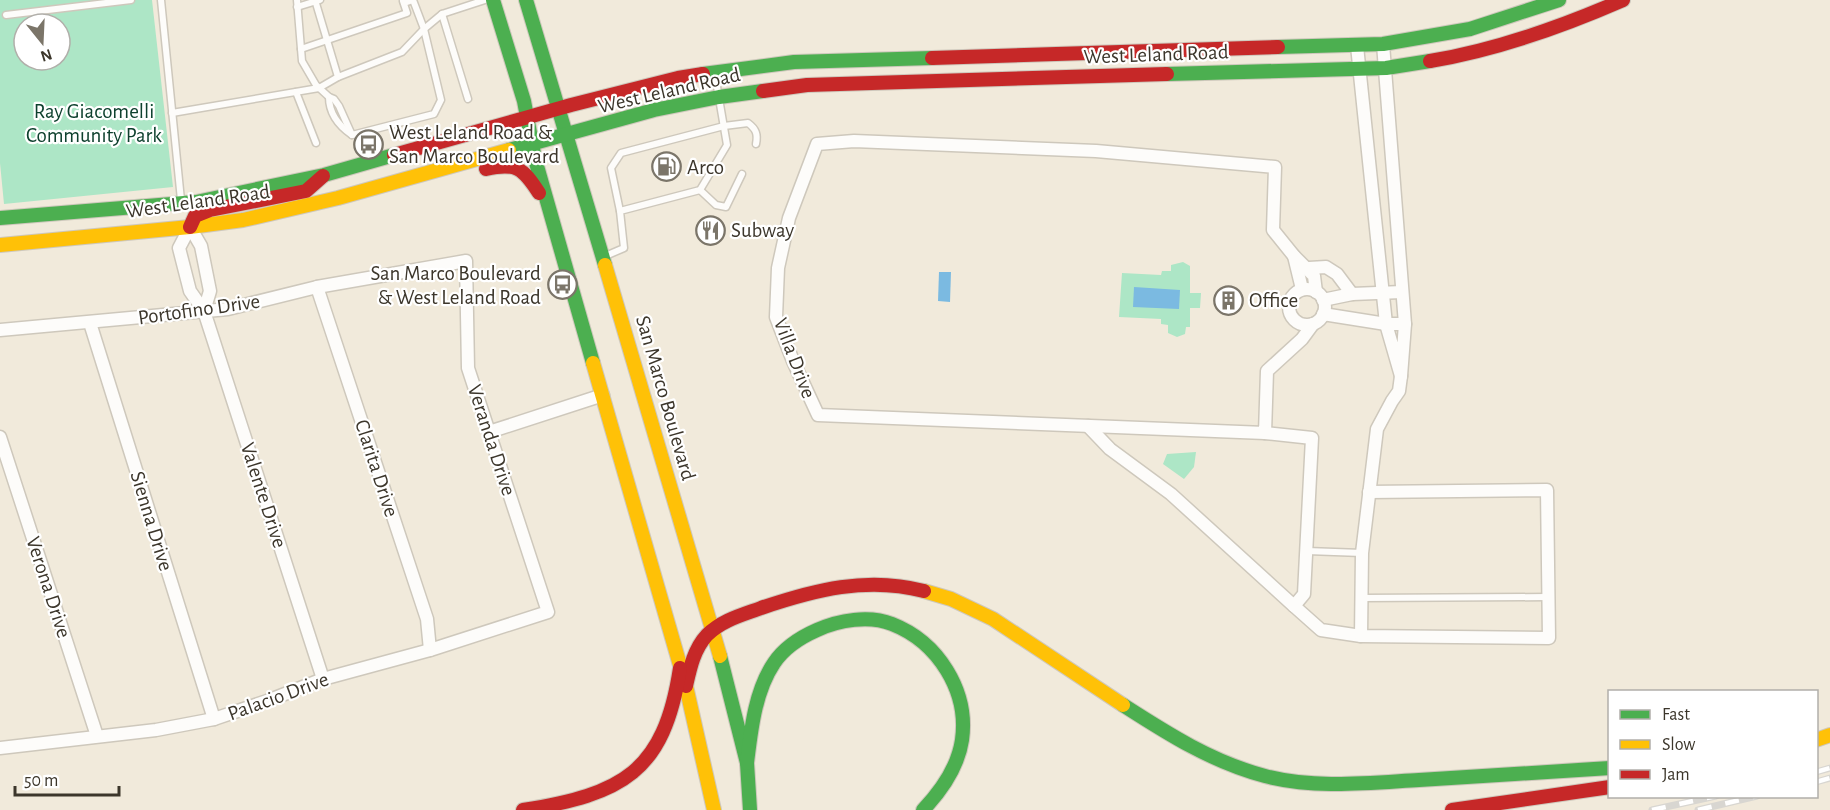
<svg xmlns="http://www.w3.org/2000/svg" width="1830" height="810" viewBox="0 0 1830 810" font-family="'Alegreya Sans',sans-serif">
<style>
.green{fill:#ade6c6;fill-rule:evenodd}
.water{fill:#7bbae1}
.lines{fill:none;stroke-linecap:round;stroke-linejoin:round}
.lane-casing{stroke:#cec8bc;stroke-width:9}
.street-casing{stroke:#cec8bc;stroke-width:15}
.fast-casing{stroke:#cec8bc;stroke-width:16}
.slow-casing{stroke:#cec8bc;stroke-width:16}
.jam-casing{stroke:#cec8bc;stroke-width:16}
.lane{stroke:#fdfcfa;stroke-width:6}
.street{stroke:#fdfcfa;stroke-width:12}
.fast{stroke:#4caf50;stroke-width:14}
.slow{stroke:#ffc107;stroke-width:14}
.jam{stroke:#c62828;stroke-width:14}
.rail-casing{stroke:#d8d6d1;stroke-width:7}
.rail{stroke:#fff;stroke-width:4.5;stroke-dasharray:14;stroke-linecap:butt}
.labels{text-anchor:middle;stroke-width:4.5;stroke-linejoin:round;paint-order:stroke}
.street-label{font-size:21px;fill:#3c362b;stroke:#fff}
.park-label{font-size:21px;fill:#0e412e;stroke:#fff}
.poi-label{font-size:21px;fill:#3c362b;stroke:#fff;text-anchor:start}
</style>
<rect width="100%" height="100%" fill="#f1eadb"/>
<!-- green -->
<g class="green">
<path d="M0 0H152L173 187 4 204 0 163ZM24 24H60V60H24Z"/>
<polygon points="1183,262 1190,266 1190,293 1201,293 1200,308 1190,308 1190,327 1186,327 1185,334 1177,337 1168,333 1168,325 1161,324 1161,319 1119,317 1122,273 1161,275 1162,271 1171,271 1171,265"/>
<polygon points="1196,452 1194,467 1184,479 1163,464 1167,454"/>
</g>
<!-- water -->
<g class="water">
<polygon points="939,272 951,272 950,302 938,301"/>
<polygon points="1134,287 1180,290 1179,309 1133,307"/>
</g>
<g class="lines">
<defs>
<g id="lane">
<polyline points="161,0 181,200"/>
<polyline points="297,0 302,61 316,85 329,97 334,99 339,106 352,135"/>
<polyline points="315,0 338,77"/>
<polyline points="297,7 320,0"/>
<polyline points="442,14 485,0"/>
<polyline points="6,15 131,0"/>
<polyline points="301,49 407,13 403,1"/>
<polyline points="296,92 316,143"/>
<path d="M329 97C329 114 339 126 352 135L434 114 441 100 424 29 413 0 404 3"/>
<polyline points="172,113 319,88 338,77 402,52 424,29 442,14 468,99"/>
<polyline points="700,190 716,205 726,207 742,174"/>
<path d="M620 211 611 168 621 153 724 126 748 123C756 129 758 134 756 144"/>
<polyline points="603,257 624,248 620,211 700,190 727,145 715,75"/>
<polyline points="1307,551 1362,553"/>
<polyline points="1362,598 1548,597"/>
</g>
<g id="street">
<polyline points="1357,46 1386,324 1401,376 1405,324 1383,44"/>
<polyline points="190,227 179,248 190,291 204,311 323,679"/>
<polyline points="190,227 201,246 210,291 204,311"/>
<polyline points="1294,256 1302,289"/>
<polyline points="1309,268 1326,267 1337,274 1352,294"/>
<polyline points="317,287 427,619 430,650"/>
<circle cx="1307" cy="307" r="18"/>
<polyline points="1323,300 1352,294 1402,292"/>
<polyline points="1323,314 1386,324 1405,324"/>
<polyline points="90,323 214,719"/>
<polyline points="1313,324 1302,339 1267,371 1265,433 818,415 793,361 776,317 778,268 789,218 817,144 854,141 1096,151 1275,167 1273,230 1294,256 1314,276 1316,292"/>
<polyline points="0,330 228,309 317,287 466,261 468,368 548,612 430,650 323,679 267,701 214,719 156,730 0,748"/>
<polyline points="1088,426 1110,449 1171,494 1294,606 1304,594 1312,438 1265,433"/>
<polyline points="489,432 603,395"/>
<polyline points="0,437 97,736"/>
<polyline points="1294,606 1321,630 1361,636 1549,638 1547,490 1369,492"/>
<polyline points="1361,636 1362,553 1377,429 1392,401 1399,391 1401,376"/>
</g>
<g id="fast">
<polyline points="493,0 524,101 535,159 593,363"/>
<polyline points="526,0 605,265"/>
<polyline points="1278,47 1383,44 1470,29 1559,0"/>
<polyline points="703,74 794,62 932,58"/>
<polyline points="1167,74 1386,68 1430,61"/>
<polyline points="509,150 654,110 719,97 763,91"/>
<polyline points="0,218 196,202 324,175 394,155"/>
<polyline points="720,656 747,763 750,810"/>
<path d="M1123 705C1168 734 1212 762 1265 776 1314 789 1368 783 1419 780 1483 776 1546 772 1610 768"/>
<path d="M747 763C751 730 755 691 774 663 784 648 801 637 817 630 839 620 869 615 892 624 938 642 969 691 962 740 958 767 942 790 923 810"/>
</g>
<g id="slow">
<polyline points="0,245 190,227 243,220 338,198 509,150"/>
<polyline points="605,265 720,656"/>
<polyline points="593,363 686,686 714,810"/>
<polyline points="924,591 951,599 993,619 1123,705"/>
<polyline points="1816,740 1830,735"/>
</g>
<g id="jam">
<polyline points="932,58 1278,47"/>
<path d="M1430 61C1497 50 1561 27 1623 0"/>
<polyline points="763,91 807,85 1167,74"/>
<polyline points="394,155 571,105 678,78 703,74"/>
<path d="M486 169C516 162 523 168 539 193"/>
<polyline points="190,227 195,216 210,210 306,191 323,176"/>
<path d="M686 686C690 668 694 649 707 635 722 620 742 615 761 608 814 590 867 576 924 591"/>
<path d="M523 810C622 794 664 773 680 668"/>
<polyline points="1452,810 1610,787"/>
</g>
</defs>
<!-- lane casing -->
<use href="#lane" class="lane-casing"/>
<!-- street casing -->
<use href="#street" class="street-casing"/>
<!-- fast casing -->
<use href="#fast" class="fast-casing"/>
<!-- slow casing -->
<use href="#slow" class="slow-casing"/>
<!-- jam casing -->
<use href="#jam" class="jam-casing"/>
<!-- lane -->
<use href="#lane" class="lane"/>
<!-- street -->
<use href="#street" class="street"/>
<!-- fast -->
<use href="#fast" class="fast"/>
<!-- slow -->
<use href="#slow" class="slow"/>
<!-- jam -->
<use href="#jam" class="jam"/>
<defs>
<g id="rail">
<polyline points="1816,772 1830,768"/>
<polyline points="1816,782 1830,778"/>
<polyline points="1652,810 1716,796"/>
<polyline points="1698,810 1757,796"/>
</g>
</defs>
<!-- rail casing -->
<use href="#rail" class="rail-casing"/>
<!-- rail -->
<use href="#rail" class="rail"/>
</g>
<!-- icons -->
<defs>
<symbol id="bus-ring" viewBox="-11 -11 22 22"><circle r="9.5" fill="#fff" stroke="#7b7569" stroke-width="1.5"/><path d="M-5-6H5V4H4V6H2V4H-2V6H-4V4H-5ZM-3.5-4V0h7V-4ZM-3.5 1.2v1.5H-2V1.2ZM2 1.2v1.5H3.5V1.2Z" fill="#7b7569"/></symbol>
<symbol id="fuel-ring" viewBox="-11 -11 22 22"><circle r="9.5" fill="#fff" stroke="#7b7569" stroke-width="1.5"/><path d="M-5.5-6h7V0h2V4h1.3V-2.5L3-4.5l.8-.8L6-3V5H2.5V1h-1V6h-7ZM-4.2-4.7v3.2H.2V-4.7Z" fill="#7b7569"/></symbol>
<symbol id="restaurant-ring" viewBox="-11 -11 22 22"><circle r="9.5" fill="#fff" stroke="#7b7569" stroke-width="1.5"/><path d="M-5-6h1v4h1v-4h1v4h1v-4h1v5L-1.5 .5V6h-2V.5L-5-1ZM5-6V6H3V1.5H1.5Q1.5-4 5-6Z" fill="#7b7569"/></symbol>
<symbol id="building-ring" viewBox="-11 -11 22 22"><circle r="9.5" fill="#fff" stroke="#7b7569" stroke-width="1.5"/><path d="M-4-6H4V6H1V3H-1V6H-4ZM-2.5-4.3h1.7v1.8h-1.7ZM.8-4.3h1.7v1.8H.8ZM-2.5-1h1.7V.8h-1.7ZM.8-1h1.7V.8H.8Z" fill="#7b7569"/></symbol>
</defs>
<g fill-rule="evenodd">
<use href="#bus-ring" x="352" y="128" width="33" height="33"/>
<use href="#fuel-ring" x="650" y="150" width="33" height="33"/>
<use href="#restaurant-ring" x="694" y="214" width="33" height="33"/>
<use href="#bus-ring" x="546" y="268" width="33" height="33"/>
<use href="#building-ring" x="1212" y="284" width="33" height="33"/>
</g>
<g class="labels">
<!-- street labels -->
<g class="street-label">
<text transform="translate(1156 54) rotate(-2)" y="7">West Leland Road</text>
<text transform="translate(669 90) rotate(-13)" y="7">West Leland Road</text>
<text transform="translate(198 201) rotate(-8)" y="7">West Leland Road</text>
<text transform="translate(199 309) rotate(-8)" y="7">Portofino Drive</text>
<text transform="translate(795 358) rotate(69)" y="7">Villa Drive</text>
<text transform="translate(666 398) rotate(74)" y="7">San Marco Boulevard</text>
<text transform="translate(492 440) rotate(72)" y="7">Veranda Drive</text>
<text transform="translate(377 468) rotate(72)" y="7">Clarita Drive</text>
<text transform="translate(264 495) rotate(72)" y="7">Valente Drive</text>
<text transform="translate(152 521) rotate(73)" y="7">Sienna Drive</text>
<text transform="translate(49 587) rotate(72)" y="7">Verona Drive</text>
<text transform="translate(278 696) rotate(-20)" y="7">Palacio Drive</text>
</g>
<!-- park labels -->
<g class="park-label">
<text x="94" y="118">Ray Giacomelli<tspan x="94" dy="24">Community Park</tspan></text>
</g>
<!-- poi labels -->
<g class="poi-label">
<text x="389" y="139">West Leland Road &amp;<tspan x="389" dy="24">San Marco Boulevard</tspan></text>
<text x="687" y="174">Arco</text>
<text x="731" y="237">Subway</text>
<text x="541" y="280" text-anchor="end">San Marco Boulevard<tspan x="541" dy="24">&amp; West Leland Road</tspan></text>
<text x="1249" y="307">Office</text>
</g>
</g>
<!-- legend -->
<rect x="1608" y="690" width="210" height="108" fill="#ffffff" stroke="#b1afaa" stroke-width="1.5"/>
<rect x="1620" y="710" width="30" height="9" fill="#4caf50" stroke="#b1afaa" stroke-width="1.5"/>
<text x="1662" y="720" font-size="18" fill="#3c362b">Fast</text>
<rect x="1620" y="740" width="30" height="9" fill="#ffc107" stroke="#b1afaa" stroke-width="1.5"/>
<text x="1662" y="750" font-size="18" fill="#3c362b">Slow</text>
<rect x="1620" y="770" width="30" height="9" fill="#c62828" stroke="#b1afaa" stroke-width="1.5"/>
<text x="1662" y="780" font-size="18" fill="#3c362b">Jam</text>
<!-- north arrow -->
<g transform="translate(42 42) rotate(162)"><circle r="28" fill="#ffffff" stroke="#b1afaa" stroke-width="1.5"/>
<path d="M0-4.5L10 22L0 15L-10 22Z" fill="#7b7569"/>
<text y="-9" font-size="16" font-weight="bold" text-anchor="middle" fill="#3c362b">N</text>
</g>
<!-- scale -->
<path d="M15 786v9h104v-9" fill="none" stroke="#3c362b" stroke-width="3"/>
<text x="24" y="786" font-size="18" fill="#3c362b" stroke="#ffffff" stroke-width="4.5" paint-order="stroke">50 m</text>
</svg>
